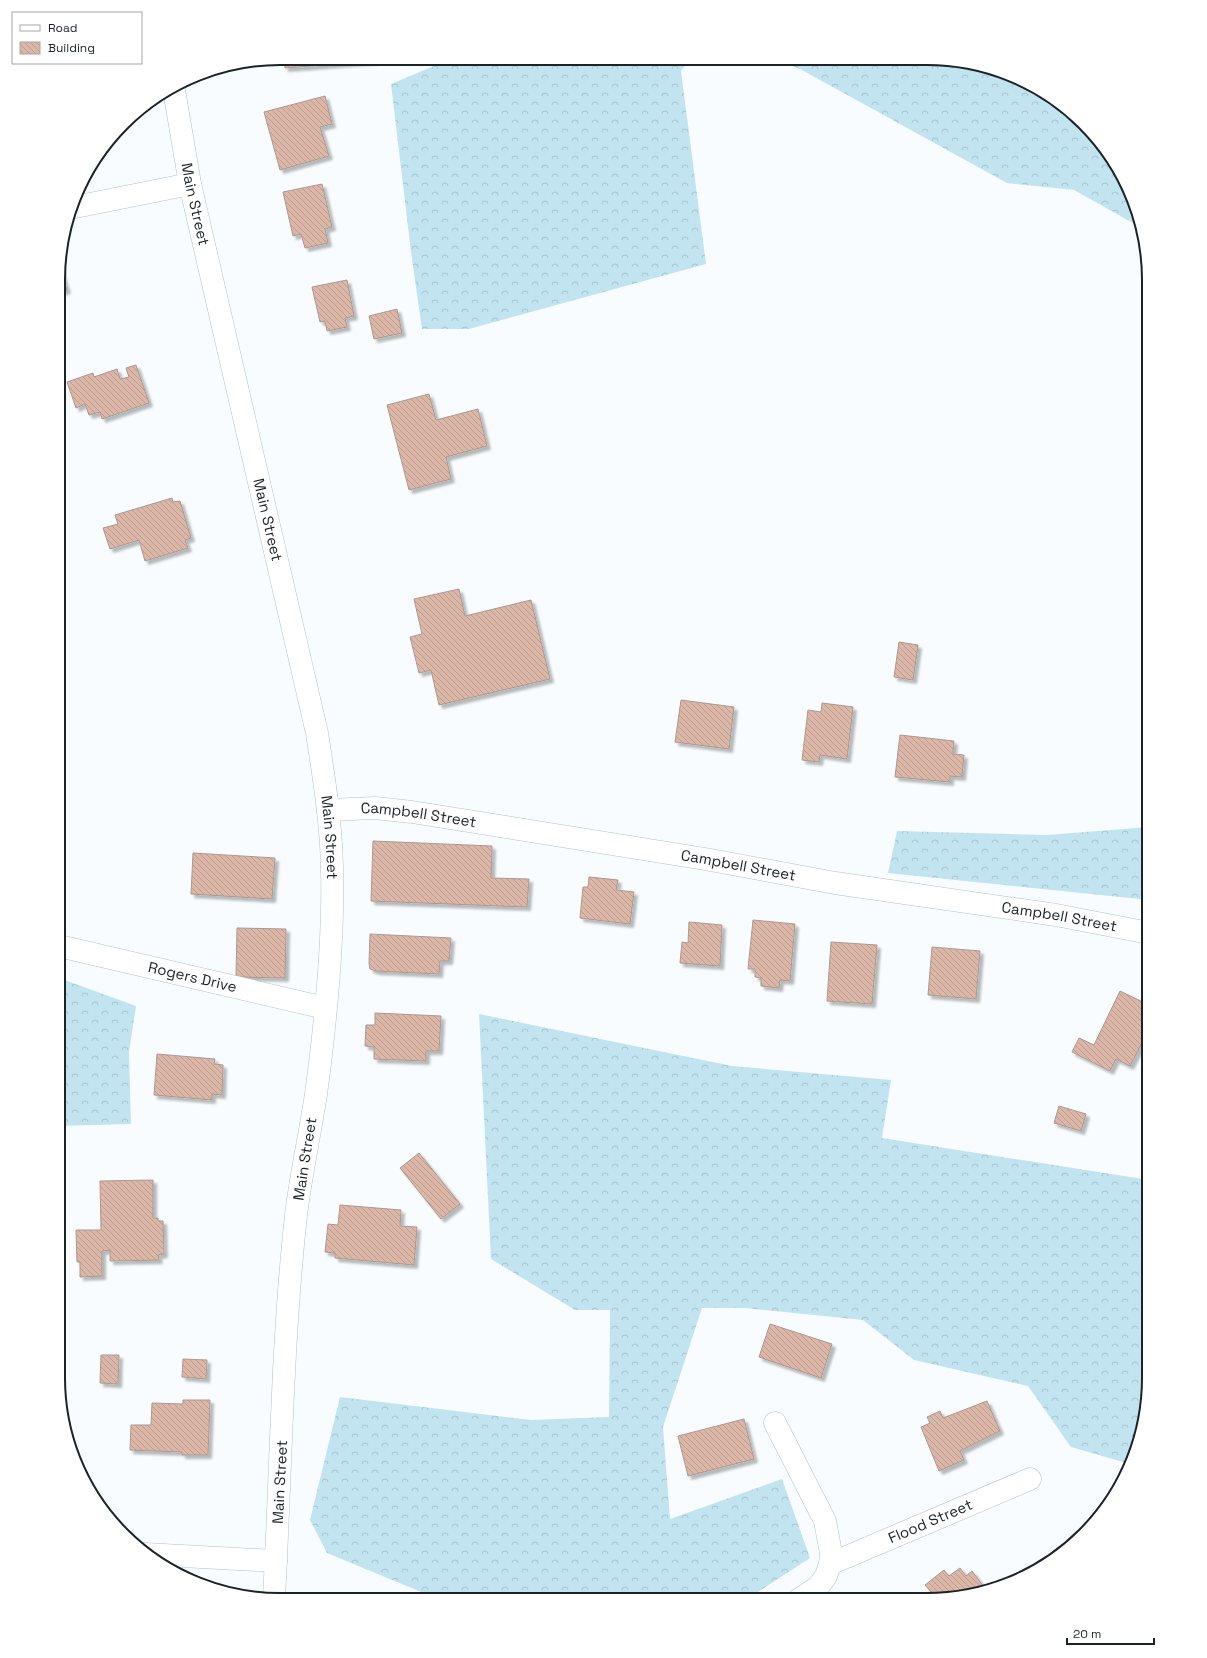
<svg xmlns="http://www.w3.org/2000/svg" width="1207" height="1658" viewBox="0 0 1207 1658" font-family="'Space Grotesk',sans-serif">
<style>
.forest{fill:url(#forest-crowns)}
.building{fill:url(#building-back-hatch);stroke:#aa9891;filter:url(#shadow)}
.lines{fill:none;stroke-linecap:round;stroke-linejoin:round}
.street-casing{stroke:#b0c3cb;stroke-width:23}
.street{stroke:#fff;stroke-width:22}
.labels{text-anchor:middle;stroke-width:3;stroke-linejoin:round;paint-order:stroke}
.street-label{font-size:15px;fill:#1c2326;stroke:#fff}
.rim{fill:none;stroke:#1c2326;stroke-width:2}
</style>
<defs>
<pattern id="forest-crowns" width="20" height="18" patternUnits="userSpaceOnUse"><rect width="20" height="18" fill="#c2e4f1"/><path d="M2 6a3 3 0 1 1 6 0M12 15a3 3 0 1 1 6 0" fill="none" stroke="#a6c3ce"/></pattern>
<pattern id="building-back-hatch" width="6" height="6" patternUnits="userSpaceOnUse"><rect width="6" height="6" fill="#dcb6a6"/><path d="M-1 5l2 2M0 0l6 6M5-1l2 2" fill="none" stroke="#bc9c8f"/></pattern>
<filter id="shadow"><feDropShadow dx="3.5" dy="3.5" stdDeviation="1" flood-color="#0004"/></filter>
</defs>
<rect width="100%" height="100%" fill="#f8fcfe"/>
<!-- forest -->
<g class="forest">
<polygon points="453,58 691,59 681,71 706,264 469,329 422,329 411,252 391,84"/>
<polygon points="775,59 956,60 1011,75 1062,104 1094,134 1126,182 1141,223 1149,280 1149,291 1140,227 1074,190 1007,183 800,69"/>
<polygon points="1149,827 1149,900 888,873 897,831 1047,835"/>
<polygon points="59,978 136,1006 129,1052 131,1124 58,1126"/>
<polygon points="479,1014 732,1066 891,1080 882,1138 1149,1180 1149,1392 1137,1449 1130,1464 1071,1447 1028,1386 914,1360 863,1320 744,1308 702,1308 663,1427 670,1519 782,1479 810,1558 747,1599 438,1599 327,1553 310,1520 340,1397 531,1420 609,1417 610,1310 575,1310 491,1259"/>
</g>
<!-- building -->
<g class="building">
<polygon points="284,58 375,58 375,61 285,68"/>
<polygon points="325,96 332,124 320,127 329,156 280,170 264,112"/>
<polygon points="322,184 332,227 325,229 328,243 305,248 301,234 293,236 283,192"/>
<polygon points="60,267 67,290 60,292"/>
<polygon points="347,280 354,316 345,318 347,327 327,331 325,321 320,322 312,287"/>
<polygon points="397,309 402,333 374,339 369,316"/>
<polygon points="136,365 149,403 102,419 100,412 89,415 85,404 76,408 67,382 93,373 94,377 117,369 120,379 129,377 126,368"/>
<polygon points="429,394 436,420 478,409 487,446 446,457 451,479 409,490 387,405"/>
<polygon points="172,498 173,502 180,501 191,538 185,540 188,548 145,561 139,540 110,549 103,528 118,524 115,515"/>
<polygon points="459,589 465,616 531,600 550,679 439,705 431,670 419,673 410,637 422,634 414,599"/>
<polygon points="899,642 918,645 913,680 894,677"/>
<polygon points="681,700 734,707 729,749 675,742"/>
<polygon points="822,703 853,707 847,759 820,755 819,762 802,760 808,710 821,712"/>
<polygon points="900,735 954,741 953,754 964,755 962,777 950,776 950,782 895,777"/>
<polygon points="373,841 492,846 491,878 529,879 527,907 371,901"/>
<polygon points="193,853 275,858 272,899 191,894"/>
<polygon points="589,877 618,880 616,890 634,892 630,924 580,918 583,887 588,887"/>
<polygon points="753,920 795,924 790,981 780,980 779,988 761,986 761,978 755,977 755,969 748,969"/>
<polygon points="689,922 722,925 720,966 680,963 682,942 688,943"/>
<polygon points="237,928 286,929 285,978 236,977"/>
<polygon points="370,934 451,938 449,961 440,961 439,974 376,971 370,969 369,963"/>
<polygon points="831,942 877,945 872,1004 827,1001"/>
<polygon points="932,947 980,951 976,999 928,995"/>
<polygon points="1120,991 1149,1005 1149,1029 1130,1066 1116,1059 1110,1071 1072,1052 1079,1038 1094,1045"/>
<polygon points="375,1013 441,1016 439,1051 426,1051 426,1061 374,1059 374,1047 365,1046 366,1025 375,1025"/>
<polygon points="157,1054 215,1059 214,1064 223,1065 222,1095 212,1094 212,1100 154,1095"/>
<polygon points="1059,1106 1086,1114 1081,1131 1054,1123"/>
<polygon points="419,1153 460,1204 441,1219 400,1168"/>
<polygon points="153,1180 153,1218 158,1218 158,1221 163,1221 164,1254 158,1255 159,1260 110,1261 110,1250 102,1251 102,1276 80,1277 80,1262 77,1262 76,1230 101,1230 100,1181"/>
<polygon points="340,1205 401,1210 400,1226 417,1227 414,1265 335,1258 335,1253 325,1252 328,1224 338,1225"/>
<polygon points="770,1324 832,1344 821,1378 759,1357"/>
<polygon points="101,1355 119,1355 118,1384 100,1383"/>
<polygon points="183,1359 207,1360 206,1379 182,1377"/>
<polygon points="183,1400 210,1400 208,1455 182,1455 182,1452 130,1450 131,1425 151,1425 152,1403 183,1404"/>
<polygon points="987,1401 1000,1431 960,1451 964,1460 939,1471 921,1427 930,1423 927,1417 940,1411 943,1418"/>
<polygon points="744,1419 754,1459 688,1476 678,1436"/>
<polygon points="960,1568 966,1576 972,1571 987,1591 924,1600 932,1593 925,1585 944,1570 949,1576"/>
</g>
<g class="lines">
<defs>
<g id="street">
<path id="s1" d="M174 90 190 184 317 733C324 778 331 822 332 868 334 943 326 1020 316 1094 310 1134 301 1174 296 1215 282 1342 281 1470 274 1598"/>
<polyline points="75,207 190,184"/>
<path id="s2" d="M328 810 375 808 412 812 705 859 835 883 1056 915 1149 933"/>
<path id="s3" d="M59 946 325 1008"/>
<polyline points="775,1423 825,1521 831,1553 830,1564 826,1576 818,1587 798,1600"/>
<polyline points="145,1554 276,1561"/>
<path id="s4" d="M830 1564 1030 1479"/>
</g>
</defs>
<!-- street casing -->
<use href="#street" class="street-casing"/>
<!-- street -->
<use href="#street" class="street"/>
</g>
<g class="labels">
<!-- street labels -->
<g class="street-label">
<text dy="5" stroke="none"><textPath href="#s1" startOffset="116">Main Street</textPath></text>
<text dy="5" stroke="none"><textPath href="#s1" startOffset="440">Main Street</textPath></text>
<text dy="5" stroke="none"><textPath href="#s2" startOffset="91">Campbell Street</textPath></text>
<text dy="5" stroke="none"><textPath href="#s1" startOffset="764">Main Street</textPath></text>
<text dy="5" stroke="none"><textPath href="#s2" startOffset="415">Campbell Street</textPath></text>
<text dy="5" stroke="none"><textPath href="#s2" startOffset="740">Campbell Street</textPath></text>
<text dy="5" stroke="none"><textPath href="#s3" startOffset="137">Rogers Drive</textPath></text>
<text transform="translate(305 1159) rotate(-81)" y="5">Main Street</text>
<text transform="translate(280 1482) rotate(-87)" y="5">Main Street</text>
<text dy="5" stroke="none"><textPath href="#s4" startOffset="109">Flood Street</textPath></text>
</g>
</g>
<!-- crop -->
<path d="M0 0H1207V1658H0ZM280 65H927A215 215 0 0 1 1142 280V1378A215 215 0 0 1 927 1593H280A215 215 0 0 1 65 1378V280A215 215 0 0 1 280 65Z" fill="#fff" fill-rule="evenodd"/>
<path class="rim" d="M280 65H927A215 215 0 0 1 1142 280V1378A215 215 0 0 1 927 1593H280A215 215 0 0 1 65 1378V280A215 215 0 0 1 280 65Z"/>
<!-- legend -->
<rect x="12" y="12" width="130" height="52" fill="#ffffff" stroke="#a4a7a8"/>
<rect x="20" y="25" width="20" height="6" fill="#ffffff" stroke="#a4a7a8"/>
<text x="48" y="32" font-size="12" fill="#1c2326">Road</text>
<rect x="20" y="42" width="20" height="12" fill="url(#building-back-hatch)" stroke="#a4a7a8"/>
<text x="48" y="52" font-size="12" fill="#1c2326">Building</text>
<!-- scale -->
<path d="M1067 1638v6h87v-6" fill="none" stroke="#1c2326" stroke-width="2"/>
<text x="1073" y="1638" font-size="12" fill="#1c2326" stroke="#ffffff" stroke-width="3" paint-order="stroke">20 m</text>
</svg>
